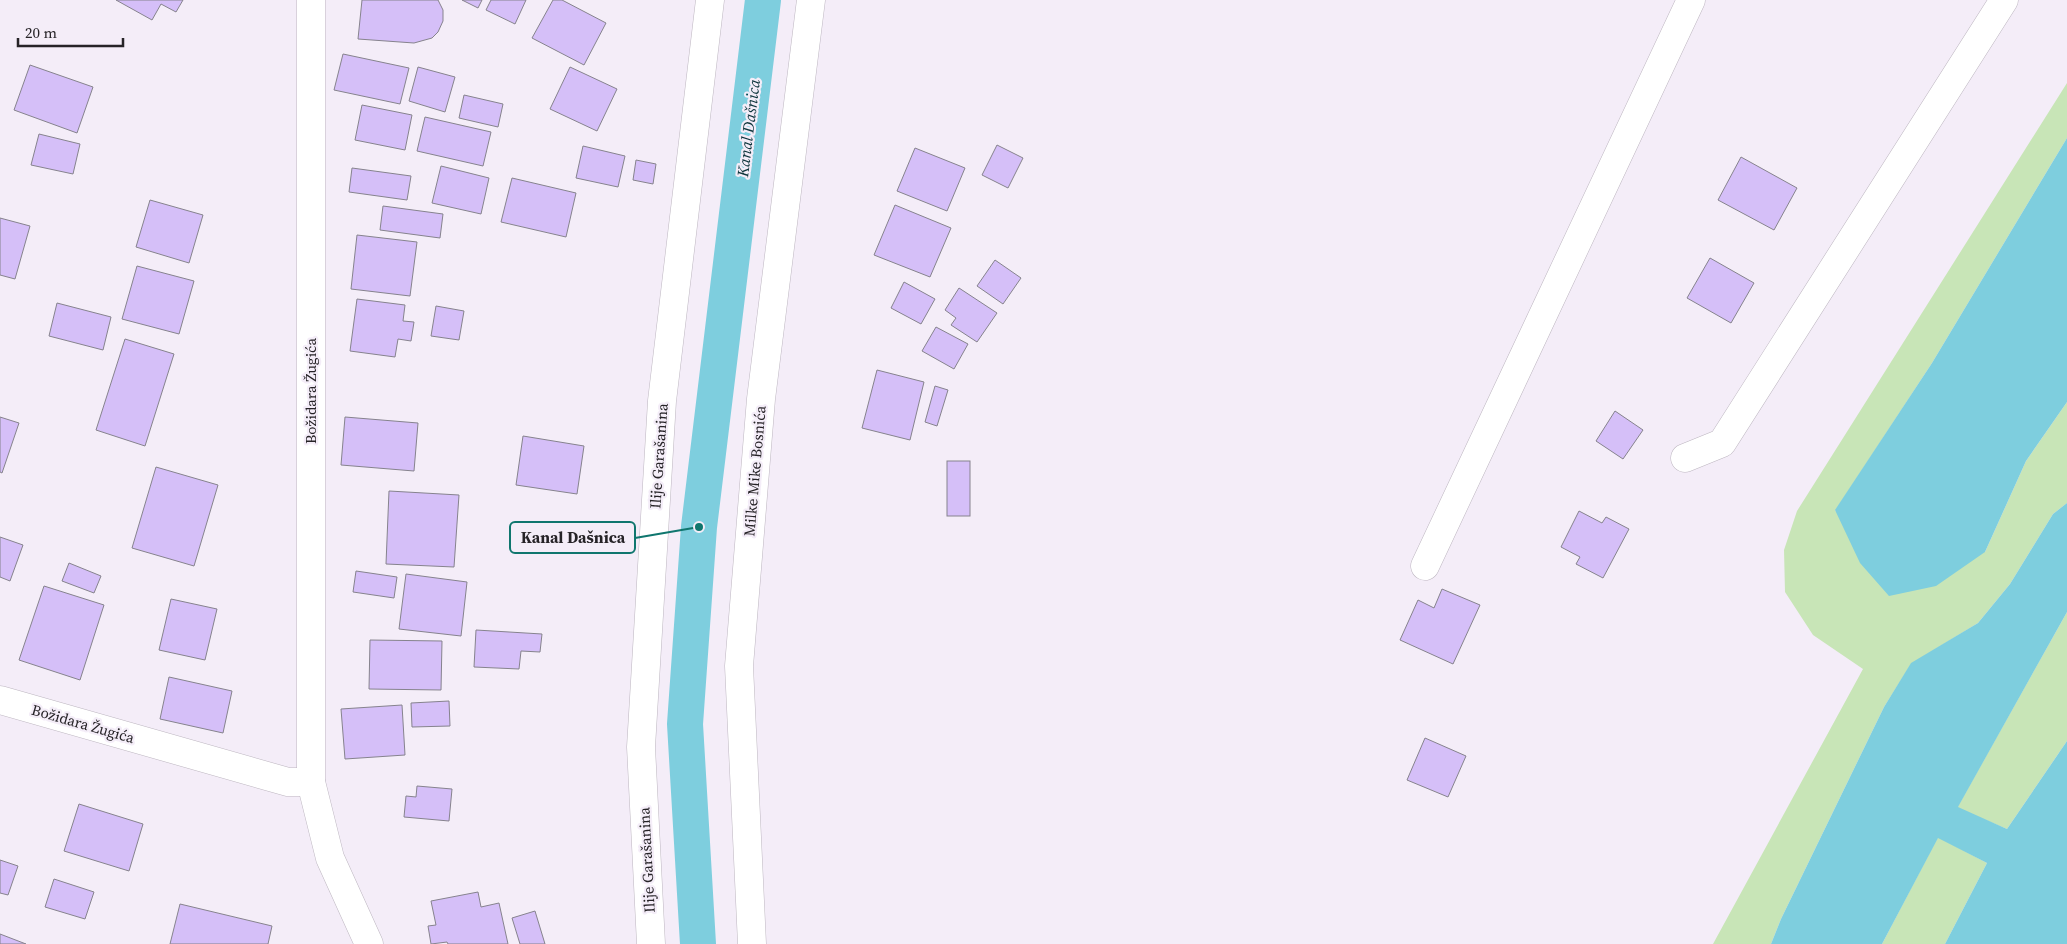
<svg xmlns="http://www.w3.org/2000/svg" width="2067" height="944" viewBox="0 0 2067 944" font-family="'Source Serif 4',serif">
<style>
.green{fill:#c8e5b7}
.water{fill:#7ecede}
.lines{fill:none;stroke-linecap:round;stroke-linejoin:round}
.canal{stroke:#7ecede;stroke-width:36}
.building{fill:#d5bff8;stroke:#86838d}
.minor-casing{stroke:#bdb6c0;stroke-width:29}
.minor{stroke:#fff;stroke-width:28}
.labels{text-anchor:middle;stroke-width:4.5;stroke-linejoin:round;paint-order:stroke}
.street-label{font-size:15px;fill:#262327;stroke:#f4edf8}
.water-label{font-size:16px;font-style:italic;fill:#0e353c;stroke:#f4edf8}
.leader{fill:none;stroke:#0f766e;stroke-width:2}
.callout-dot{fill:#0f766e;stroke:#f4edf8;stroke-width:2}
.callout{fill:#f4edf8;stroke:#0f766e;stroke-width:2}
.callout-label{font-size:16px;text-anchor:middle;font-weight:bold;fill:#262327}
</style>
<rect width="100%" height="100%" fill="#f4edf8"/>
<!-- green -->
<g class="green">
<polygon points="2067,83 2067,138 1932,363 1835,511 1985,552 2026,461 2067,402 2067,503 2053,514 2010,584 1978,623 1911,664 1884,707 1781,919 1771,944 1713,944 1863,669 1813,635 1785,592 1784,550 1797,511"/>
<polygon points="2067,612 2067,741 2007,829 1957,808"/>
<polygon points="1938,837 1987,863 1945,944 1882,944"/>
</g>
<!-- water -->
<g class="water">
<polygon points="2067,138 2067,402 2026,461 1985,552 1936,586 1889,596 1860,563 1835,510 1932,363"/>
<polygon points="2067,503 2067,612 1958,807 2007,829 2067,741 2067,944 1945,944 1987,863 1938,838 1882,944 1771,944 1781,919 1884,707 1911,663 1978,623 2010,584 2053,514"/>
</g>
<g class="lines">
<!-- canal -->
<polyline class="canal" points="698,944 685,724 699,527 763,0"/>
</g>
<!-- building -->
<g class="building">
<polygon points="116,0 183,0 176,12 161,4 152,20"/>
<polygon points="362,0 438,0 443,10 443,21 438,32 432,38 414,43 358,39"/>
<polygon points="462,0 482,0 478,8"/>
<polygon points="491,0 526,0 515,24 486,10"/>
<polygon points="553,0 562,0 606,23 584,65 532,38"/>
<polygon points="343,54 409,68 400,104 334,90"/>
<polygon points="30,65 93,87 77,133 14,110"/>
<polygon points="418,67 455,77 445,112 409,101"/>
<polygon points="570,67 617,89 597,131 550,109"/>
<polygon points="464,95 503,104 498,127 459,118"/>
<polygon points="362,105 412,115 405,150 355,140"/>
<polygon points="425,117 491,132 483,166 417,151"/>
<polygon points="39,134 80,144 73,174 31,165"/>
<polygon points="997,145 1023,158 1008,188 982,175"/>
<polygon points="583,146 625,156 618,187 576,178"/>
<polygon points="915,148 965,168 947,211 897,191"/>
<polygon points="1741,157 1797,188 1774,230 1718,200"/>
<polygon points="636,160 656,164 653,184 633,180"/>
<polygon points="441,166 489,178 481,214 432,203"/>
<polygon points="352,168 411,176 407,200 349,192"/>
<polygon points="512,178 576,193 566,237 501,222"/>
<polygon points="150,200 203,215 189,263 136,247"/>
<polygon points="895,205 951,228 930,277 874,255"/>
<polygon points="383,206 443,214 440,238 380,230"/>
<polygon points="0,218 30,226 15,279 0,275"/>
<polygon points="357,235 417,242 410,296 351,289"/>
<polygon points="1710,258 1754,283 1731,323 1687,298"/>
<polygon points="995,260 1021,278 1003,304 977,286"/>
<polygon points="137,266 194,281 179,334 122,319"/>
<polygon points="904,282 935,299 921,324 891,308"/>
<polygon points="959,288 997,313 977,342 951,325 956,318 945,310"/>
<polygon points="357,299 405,305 403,321 414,322 411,341 398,339 395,357 350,351"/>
<polygon points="57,303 111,317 103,350 49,336"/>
<polygon points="436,306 464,311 459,340 431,336"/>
<polygon points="936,327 968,344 954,369 922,351"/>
<polygon points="125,339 174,354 145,446 96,430"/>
<polygon points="877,370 924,382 910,440 862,428"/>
<polygon points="935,386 948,390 937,426 925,422"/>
<polygon points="1615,411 1643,430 1623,459 1596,441"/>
<polygon points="0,417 19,423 2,473 0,472"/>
<polygon points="345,417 418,423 414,471 341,465"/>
<polygon points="523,436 584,446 577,494 516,485"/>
<rect x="947" y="461" width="23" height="55"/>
<polygon points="156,467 218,485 194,566 132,548"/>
<polygon points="389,491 459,495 454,567 386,564"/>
<polygon points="1579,511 1602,523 1606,517 1629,529 1603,578 1576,564 1580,557 1561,547"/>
<polygon points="0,537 23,545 10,581 0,577"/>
<polygon points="69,563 101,576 94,593 62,581"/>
<polygon points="356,571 397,577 394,598 353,592"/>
<polygon points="406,574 467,582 461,636 399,629"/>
<polygon points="44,586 104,605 80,680 19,660"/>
<polygon points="1442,589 1480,605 1453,664 1400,640 1418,600 1434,608"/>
<polygon points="171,599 217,609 205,660 159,650"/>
<polygon points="476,630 542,634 540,652 521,651 519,669 474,667"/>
<polygon points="370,640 442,641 441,690 369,689"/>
<polygon points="169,677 232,691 223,733 160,719"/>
<polygon points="449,701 450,726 412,727 411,703"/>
<polygon points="402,705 405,755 345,759 341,709"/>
<polygon points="1425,738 1466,756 1448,797 1407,780"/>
<polygon points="417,786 452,789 449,821 404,817 406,796 416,797"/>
<polygon points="79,804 143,824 129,871 64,851"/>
<polygon points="0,860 18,866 8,895 0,893"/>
<polygon points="54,879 94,892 85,919 45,907"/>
<polygon points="478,892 481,907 499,903 508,944 448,944 447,942 431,944 428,926 436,925 431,901"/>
<polygon points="180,904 272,926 268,944 170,944"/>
<polygon points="535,911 545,944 520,944 512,918"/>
<polygon points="0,934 26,944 0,944"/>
</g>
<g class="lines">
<defs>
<g id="minor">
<polyline points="311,0 311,782 330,858 369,944"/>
<polyline points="1685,458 1722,443 2004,0"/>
<polyline points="1425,566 1691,0"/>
<polyline points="0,700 288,782 311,782"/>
<polyline points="651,944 641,747 662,401 710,0"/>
<polyline points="752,944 739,666 761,399 811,0"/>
</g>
</defs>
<!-- minor casing -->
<use href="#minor" class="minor-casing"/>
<!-- minor -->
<use href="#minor" class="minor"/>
</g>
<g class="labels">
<!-- street labels -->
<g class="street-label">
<text transform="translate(311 391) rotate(-90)" y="5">Božidara Žugića</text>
<text transform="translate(659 456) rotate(-86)" y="5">Ilije Garašanina</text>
<text transform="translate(755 471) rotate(-85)" y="5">Milke Mike Bosnića</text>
<text transform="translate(83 724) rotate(16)" y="5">Božidara Žugića</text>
<text transform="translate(647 860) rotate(-93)" y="5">Ilije Garašanina</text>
</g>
<!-- water labels -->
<g class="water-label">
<text transform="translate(748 128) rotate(-83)" y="6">Kanal Dašnica</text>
</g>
</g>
<!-- callouts -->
<path class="leader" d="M699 527L635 538"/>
<circle class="callout-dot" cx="699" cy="527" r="5"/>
<rect class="callout" x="510" y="522" width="125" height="31" rx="5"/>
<g class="callout-label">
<text x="573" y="543">Kanal Dašnica</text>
</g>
<!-- scale -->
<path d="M18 38v8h105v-8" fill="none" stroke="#262327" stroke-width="2.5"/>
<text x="25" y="38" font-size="15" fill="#262327" stroke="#f4edf8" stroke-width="4" paint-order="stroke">20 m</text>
</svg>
